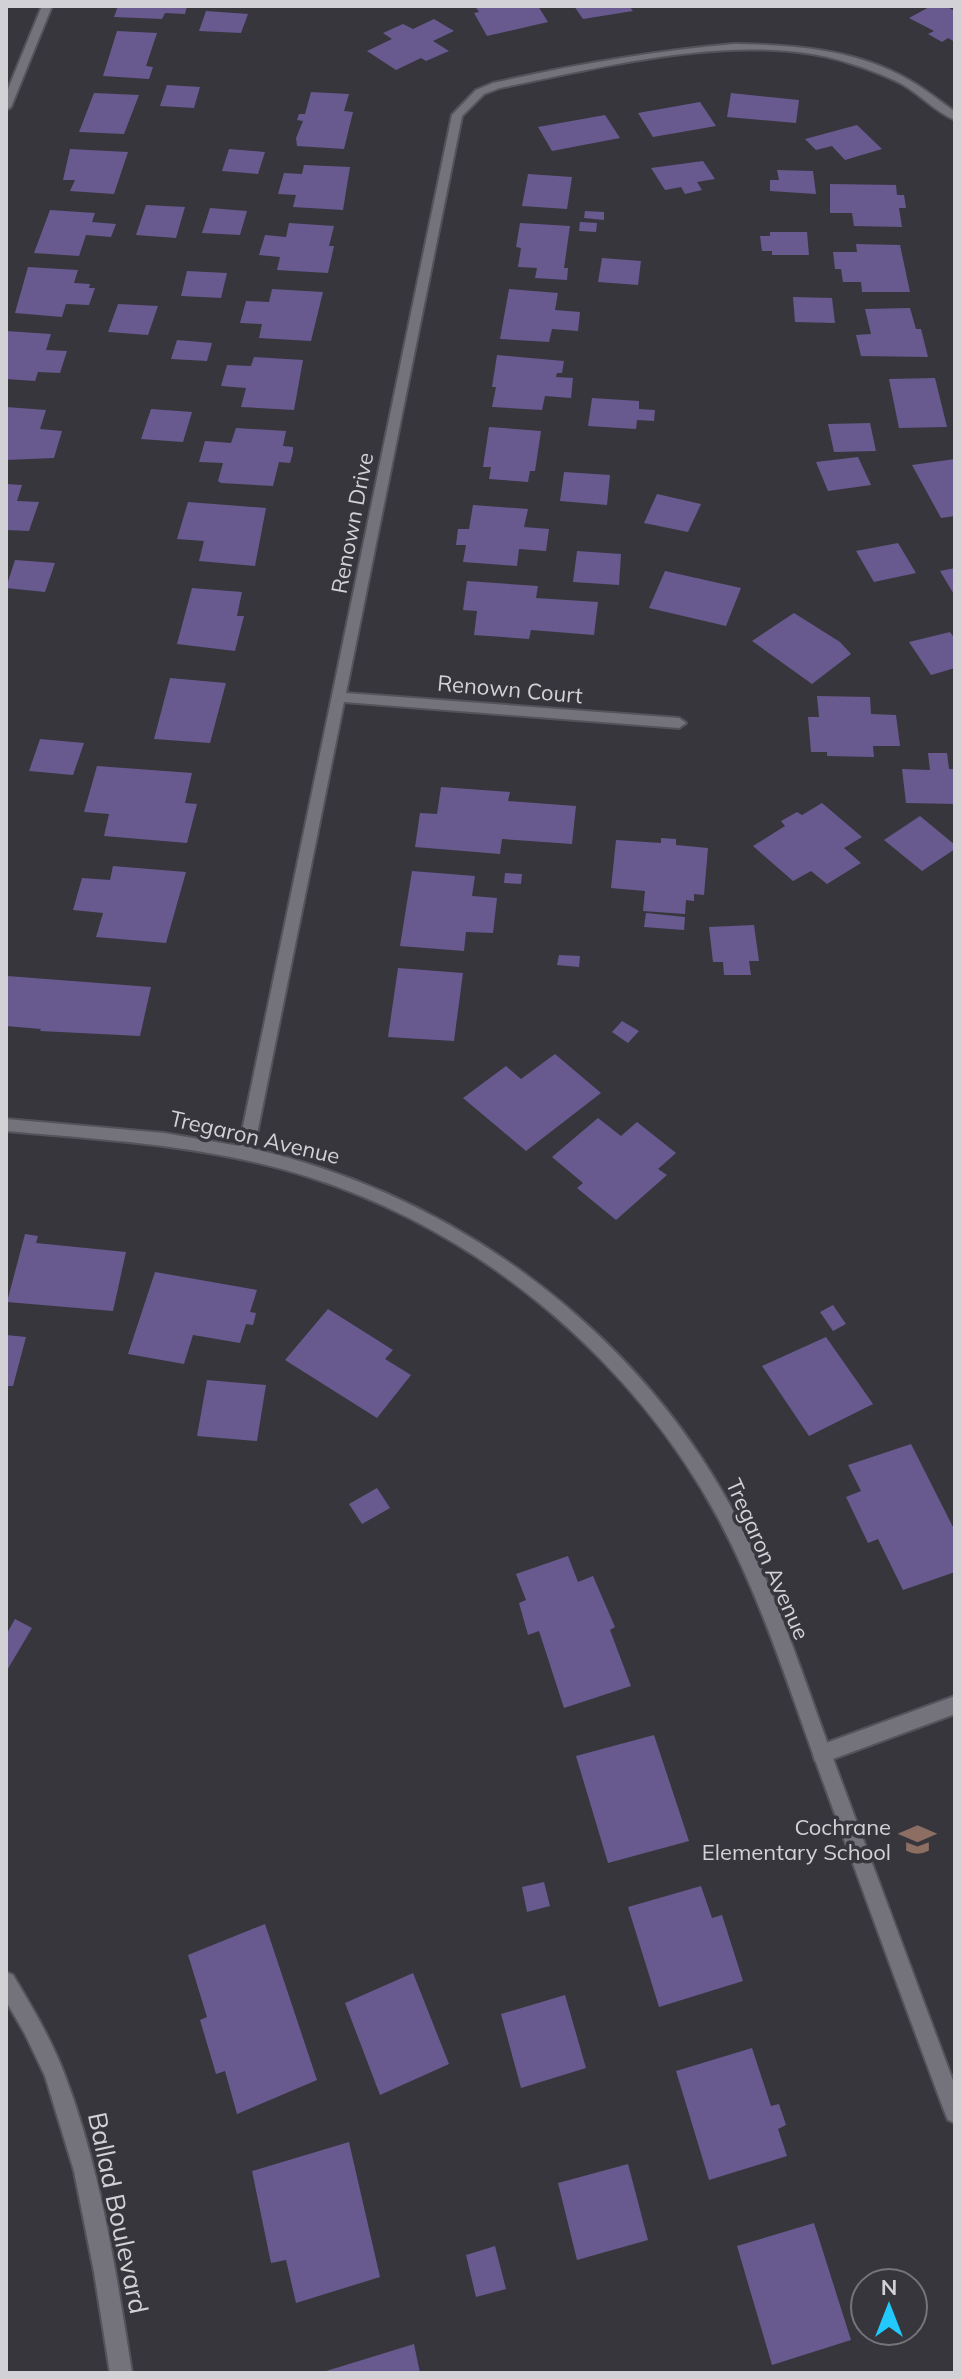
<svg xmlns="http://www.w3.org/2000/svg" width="961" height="2379" viewBox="0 0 961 2379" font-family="Mulish,sans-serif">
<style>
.building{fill:#685a8e}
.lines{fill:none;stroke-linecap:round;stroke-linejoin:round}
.service-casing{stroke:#555359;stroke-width:4}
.minor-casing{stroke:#555359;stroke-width:4}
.service{fill:#74727b;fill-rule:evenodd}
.minor{fill:#74727b;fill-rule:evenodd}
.labels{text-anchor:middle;stroke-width:7;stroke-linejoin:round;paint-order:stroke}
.street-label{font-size:22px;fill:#d2d1d6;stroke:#37363d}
.poi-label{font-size:22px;fill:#d2d1d6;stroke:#37363d;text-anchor:end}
.near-street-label{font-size:26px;fill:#d2d1d6;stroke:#37363d}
</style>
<rect width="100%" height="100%" fill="#37363d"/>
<!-- building -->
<g class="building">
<polygon points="118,6 187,6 185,14 165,13 162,19 114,17"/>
<polygon points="475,6 538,6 548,22 487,36 474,13 479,12"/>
<polygon points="574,6 629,6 633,11 583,19"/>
<polygon points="931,6 945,6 955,11 955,42 948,38 942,42 928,34 934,31 909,18"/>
<polygon points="206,11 248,14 241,33 199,31"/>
<polygon points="434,19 454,31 433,41 449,51 426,61 421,58 396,70 367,51 392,39 383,33 403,24 413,29"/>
<polygon points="117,31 157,33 146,66 153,67 149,79 103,76"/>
<polygon points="167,85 200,87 194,108 160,106"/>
<polygon points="311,92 349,94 344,111 353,112 344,149 297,146 296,138 303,121 297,120 299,114 305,114"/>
<polygon points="94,93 139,95 124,134 79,132"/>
<polygon points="731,93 799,100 796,123 727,117"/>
<polygon points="700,102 716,126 653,137 638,113"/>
<polygon points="605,115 620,138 552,151 538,127"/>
<polygon points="857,125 882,149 845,160 832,146 816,150 805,139"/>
<polygon points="70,149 128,152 114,194 70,191 75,180 63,180"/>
<polygon points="229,149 265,152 258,174 222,171"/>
<polygon points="703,161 715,179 697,182 702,190 685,194 681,187 665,190 651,168"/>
<polygon points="304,165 350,167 343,210 293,207 296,195 278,194 284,173 302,174"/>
<polygon points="777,170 813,171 816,194 770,191 770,180 779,180"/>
<polygon points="528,174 572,177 567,209 522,206"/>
<polygon points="830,184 896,185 897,195 904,195 905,201 906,208 899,208 902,227 854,226 852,213 830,213"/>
<polygon points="146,205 185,207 176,238 136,235"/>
<polygon points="210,208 247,211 240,235 202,233"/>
<polygon points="50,210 95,213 92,222 116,224 111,237 86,235 79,256 34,253"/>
<polygon points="585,211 604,212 604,220 584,218"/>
<polygon points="580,222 597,223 596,232 579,231"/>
<polygon points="289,223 334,226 329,246 334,246 328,273 277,270 280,257 259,255 265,235 286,237"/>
<polygon points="520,223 570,226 564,268 568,268 567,280 535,278 537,268 518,267 521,248 516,247"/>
<polygon points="770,232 807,232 809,255 772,255 772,251 762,251 760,236 770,236"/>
<polygon points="856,244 900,245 910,292 862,292 861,282 843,282 841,269 835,269 833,252 857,252"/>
<polygon points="602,258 641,261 638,285 598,282"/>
<polygon points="28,267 78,270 74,283 90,284 89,288 95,288 89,305 66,304 62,317 15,313"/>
<polygon points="187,271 227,273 221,298 181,296"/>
<polygon points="272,289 323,292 311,341 259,338 262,324 240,323 246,301 269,302"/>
<polygon points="509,289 558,293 555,310 580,312 578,331 552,329 549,342 500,339"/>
<polygon points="793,297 832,298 835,323 795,322"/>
<polygon points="118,304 158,306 148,335 108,332"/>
<polygon points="910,308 916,329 921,329 928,357 861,356 856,335 871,334 865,309"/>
<polygon points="6,331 51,334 46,350 67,351 60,373 38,372 35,381 6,379"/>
<polygon points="177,340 212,343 207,361 171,359"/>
<polygon points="497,355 564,361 562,373 557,373 556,377 573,378 571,398 545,396 542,410 492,407 496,387 492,387"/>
<polygon points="254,357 303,360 294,410 241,407 246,388 221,386 227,365 251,366"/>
<polygon points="935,378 947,427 899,428 889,379"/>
<polygon points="592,398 639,401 639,409 655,410 654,421 637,420 636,429 588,426"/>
<polygon points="6,407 46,410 40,429 62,431 54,458 6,460"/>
<polygon points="151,409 192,412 183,442 141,439"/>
<polygon points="870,423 876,451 834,452 828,424"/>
<polygon points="489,427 541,431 535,471 530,471 528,482 489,479 491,467 483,467"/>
<polygon points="236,428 286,431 283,446 293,447 293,452 290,463 279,462 273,486 221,483 218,481 223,463 199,462 205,441 231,443"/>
<polygon points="858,457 871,485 828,491 816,462"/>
<polygon points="955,459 955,516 941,518 912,465"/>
<polygon points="564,472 610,475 607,505 560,501"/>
<polygon points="6,484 22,485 17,501 39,502 29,531 6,530"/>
<polygon points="657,494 701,504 688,532 644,523"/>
<polygon points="188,502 266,508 255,566 199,561 204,541 177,539"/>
<polygon points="473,505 528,509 524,527 549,529 546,551 519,549 517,566 463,562 466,545 456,545 458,529 469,529"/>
<polygon points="898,543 916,573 874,582 856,551"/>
<polygon points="577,551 621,554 619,585 573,582"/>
<polygon points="15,560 55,563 45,592 6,588"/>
<polygon points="955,568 955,596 940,571"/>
<polygon points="665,571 741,588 726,626 649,608"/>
<polygon points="467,581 538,586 536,598 598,602 594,635 531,630 529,639 474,635 477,611 463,610"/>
<polygon points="192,588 242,592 237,616 244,616 235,651 177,644"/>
<polygon points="794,613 840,642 851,654 812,684 752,641"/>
<polygon points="950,632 955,639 955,668 931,675 909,642"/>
<polygon points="170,678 226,683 210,743 154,739"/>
<polygon points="817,696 870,697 871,714 896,715 900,746 873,746 874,757 827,756 827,752 811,752 808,717 819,717"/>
<polygon points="40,739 84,743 73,775 29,771"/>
<polygon points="928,753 947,753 949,769 955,769 955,804 906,803 902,769 930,770"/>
<polygon points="97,766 192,773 185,803 197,804 187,843 104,836 109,814 84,812"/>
<polygon points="441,787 510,792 508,801 576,806 572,844 502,839 500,854 415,847 420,813 437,814"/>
<polygon points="822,803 862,837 844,848 861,863 827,884 811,871 793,881 753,846 785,826 781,821 797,812 802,815"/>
<polygon points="920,816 955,845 955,849 922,871 884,840"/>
<polygon points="661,838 676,839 676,845 708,848 704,895 694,894 694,901 686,900 685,914 643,911 645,891 611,888 616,840 661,843"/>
<polygon points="113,866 186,872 166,943 96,937 103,913 73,910 82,878 110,880"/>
<polygon points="412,871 475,876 472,896 497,898 493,933 466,932 464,951 400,946"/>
<polygon points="505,873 522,874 521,884 504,883"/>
<polygon points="646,913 685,917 684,930 644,927"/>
<polygon points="754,925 759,961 749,961 751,975 724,975 723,962 713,962 709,927"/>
<polygon points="559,955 580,956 579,967 557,965"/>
<polygon points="398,968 463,973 454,1041 388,1037"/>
<polygon points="7,976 151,987 140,1036 40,1031 41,1029 6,1026"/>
<polygon points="622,1021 639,1031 628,1043 612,1032"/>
<polygon points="555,1054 601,1093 526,1151 463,1098 506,1066 521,1079"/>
<polygon points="598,1118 621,1136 637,1122 676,1153 658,1169 667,1175 616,1220 577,1188 583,1183 552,1157"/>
<polygon points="25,1234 38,1236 36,1243 126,1252 113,1311 7,1302"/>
<polygon points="155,1272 257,1290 250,1312 256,1313 253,1325 246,1324 240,1343 193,1335 184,1364 128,1354"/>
<polygon points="833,1305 846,1324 833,1331 820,1312"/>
<polygon points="328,1309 393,1350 385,1359 411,1375 377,1418 285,1360"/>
<polygon points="6,1335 26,1337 13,1386 6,1386"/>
<polygon points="826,1337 873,1404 809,1436 762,1366"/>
<polygon points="207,1380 266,1385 257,1441 197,1436"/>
<polygon points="911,1444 955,1531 955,1572 903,1590 878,1539 868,1543 846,1497 861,1491 848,1465"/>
<polygon points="377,1488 390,1508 362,1524 349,1504"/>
<polygon points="568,1556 578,1582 593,1576 615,1627 610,1630 631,1686 564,1708 539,1631 528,1635 519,1603 526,1600 516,1574"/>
<polygon points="15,1619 32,1628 6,1672 6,1635"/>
<polygon points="654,1735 689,1841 608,1863 576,1756"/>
<polygon points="544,1882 550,1906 527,1912 522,1887"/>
<polygon points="701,1886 712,1918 722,1915 743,1981 659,2007 628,1907"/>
<polygon points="265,1924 317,2080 237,2114 225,2071 216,2074 200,2020 207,2017 188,1955"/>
<polygon points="413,1973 449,2064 380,2095 345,2003"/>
<polygon points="565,1995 586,2068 521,2088 501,2014"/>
<polygon points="752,2048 771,2106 779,2104 786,2125 778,2129 787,2156 709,2180 676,2071"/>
<polygon points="349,2142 380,2277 296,2303 286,2260 271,2263 252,2171"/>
<polygon points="628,2164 648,2240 577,2260 558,2183"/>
<polygon points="814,2223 851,2340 772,2365 737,2246"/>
<polygon points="495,2246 506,2289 476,2297 466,2255"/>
<polygon points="414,2344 420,2373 323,2373 323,2372"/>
</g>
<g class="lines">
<defs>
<polygon id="service" points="955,1696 955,1714 822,1763 815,1761 813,1754 815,1747"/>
<g id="minor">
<polygon points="42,6 52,6 11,107 6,110 6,94"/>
<path d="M734 44C793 45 856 49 909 80 925 89 940 101 955 112V120C935 112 919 93 900 83 884 75 865 68 849 63 746 29 603 67 500 88L484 94 462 116 346 693 679 718 686 723 679 728 344 702 254 1149C453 1195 633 1327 731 1507 777 1591 805 1683 838 1772 877 1876 916 1981 955 2086V2123L948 2120 945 2113C903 2001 862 1888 821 1776 789 1689 762 1600 718 1518 635 1363 484 1234 315 1179 216 1146 110 1140 6 1131V1119L164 1133 239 1146 452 115 476 90 493 83C572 65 653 51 734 44Z"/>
<path d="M6 1972 13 1975C32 2007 51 2039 64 2073 101 2170 116 2271 132 2373H110L94 2272 74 2171 45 2076 25 2034 6 2001Z"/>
</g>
</defs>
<!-- service casing -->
<use href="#service" class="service-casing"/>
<!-- minor casing -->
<use href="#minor" class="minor-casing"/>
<!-- service -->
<use href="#service" class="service"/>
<!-- minor -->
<use href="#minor" class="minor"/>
</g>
<!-- icons -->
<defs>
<symbol id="school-bare" viewBox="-9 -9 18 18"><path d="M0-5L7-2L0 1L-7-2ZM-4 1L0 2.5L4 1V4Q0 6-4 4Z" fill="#8d6e63" stroke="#37363d" stroke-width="2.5" paint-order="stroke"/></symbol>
</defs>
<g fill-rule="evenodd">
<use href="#school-bare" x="892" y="1814" width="51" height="51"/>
</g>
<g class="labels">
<!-- street labels -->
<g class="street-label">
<text transform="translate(352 523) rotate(-79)" y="8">Renown Drive</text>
<text transform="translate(510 689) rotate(5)" y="8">Renown Court</text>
<text transform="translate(255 1137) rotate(13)" y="8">Tregaron Avenue</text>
<text transform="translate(768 1559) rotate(66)" y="8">Tregaron Avenue</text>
</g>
<!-- poi labels -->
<g class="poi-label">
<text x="891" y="1835">Cochrane<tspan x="891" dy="25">Elementary School</tspan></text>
</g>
<!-- near-street labels -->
<g class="near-street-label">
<text transform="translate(118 2213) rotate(78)" y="9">Ballad Boulevard</text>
</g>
</g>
<!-- border -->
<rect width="961" height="2379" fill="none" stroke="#d2d1d6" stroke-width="16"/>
<!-- north arrow -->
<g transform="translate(889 2307)"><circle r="38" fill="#37363d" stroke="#75747a" stroke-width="2"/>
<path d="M0-6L14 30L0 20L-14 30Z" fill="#21c9fd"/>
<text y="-12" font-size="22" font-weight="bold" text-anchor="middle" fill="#d2d1d6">N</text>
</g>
</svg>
